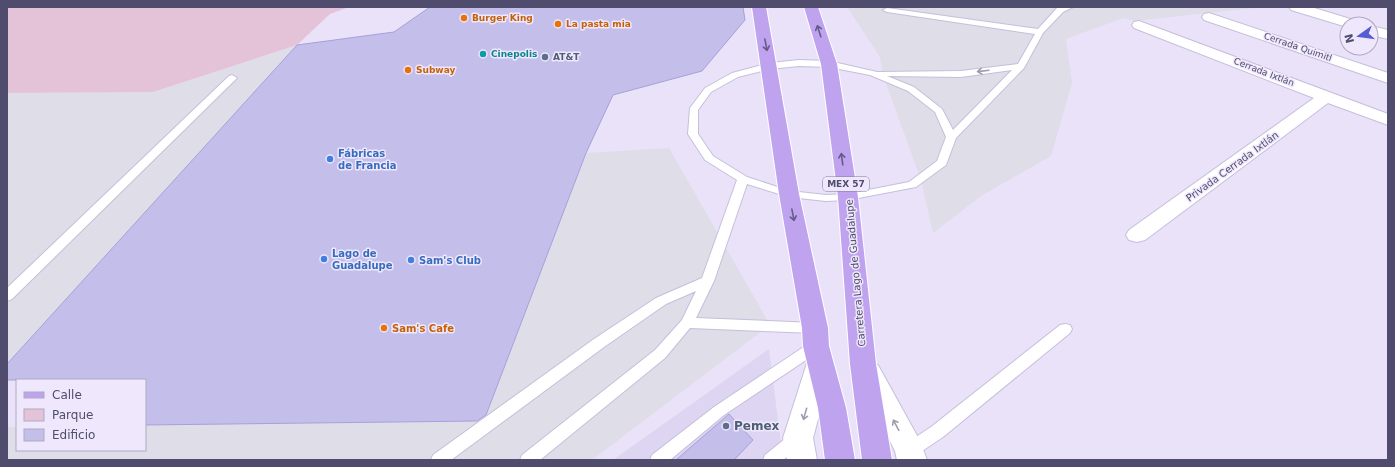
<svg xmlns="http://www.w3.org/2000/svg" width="1395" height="467" viewBox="0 0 1395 467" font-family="'DejaVu Sans',sans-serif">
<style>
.residential{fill:#ddd5f1}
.industrial{fill:#dfdde8}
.green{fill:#e4c3d9}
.building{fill:#c4beea;stroke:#a7a0da}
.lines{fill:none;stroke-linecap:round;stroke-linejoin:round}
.service-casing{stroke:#c5bfdb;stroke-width:2}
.minor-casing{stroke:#c5bfdb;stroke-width:2}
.tertiary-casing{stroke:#c5bfdb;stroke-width:2}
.primary-casing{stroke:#fff;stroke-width:2}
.service{fill:#fff;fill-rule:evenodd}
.minor{fill:#fff;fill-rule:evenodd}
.tertiary{fill:#fff;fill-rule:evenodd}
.primary{fill:#bfa3ef;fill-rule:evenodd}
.oneway{stroke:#655d87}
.oneway2{stroke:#9e9daf}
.food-dot{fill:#e8710a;stroke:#efe8fc;stroke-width:1.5}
.culture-dot{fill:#0f9aa8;stroke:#efe8fc;stroke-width:1.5}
.service-dot{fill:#5c6f8a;stroke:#efe8fc;stroke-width:1.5}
.shop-dot{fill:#3f7fe0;stroke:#efe8fc;stroke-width:1.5}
.labels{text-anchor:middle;stroke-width:3;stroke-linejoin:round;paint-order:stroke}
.far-food-label{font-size:9px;font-weight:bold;fill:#c56008;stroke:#efe8fc;text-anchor:start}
.far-street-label{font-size:9px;fill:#4f4c6d;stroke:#efe8fc}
.far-culture-label{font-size:9px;font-weight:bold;fill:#0d838f;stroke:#efe8fc;text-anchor:start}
.far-service-label{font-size:9px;font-weight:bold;fill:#4e5e75;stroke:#efe8fc;text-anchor:start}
.shield{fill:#efe8fc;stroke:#7f7b98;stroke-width:1}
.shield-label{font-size:9px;font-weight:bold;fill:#4f4c6d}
.shop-label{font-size:10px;font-weight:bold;fill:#366cbe;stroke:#efe8fc;text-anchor:start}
.street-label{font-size:10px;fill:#4f4c6d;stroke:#efe8fc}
.food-label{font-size:10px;font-weight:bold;fill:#c56008;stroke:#efe8fc;text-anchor:start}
.near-service-label{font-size:12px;font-weight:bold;fill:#4e5e75;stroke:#efe8fc;text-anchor:start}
</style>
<rect width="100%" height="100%" fill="#eae2f8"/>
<!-- residential -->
<polygon class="residential" points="769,349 783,460 613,460"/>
<!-- industrial -->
<g class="industrial">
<polygon points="847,7 1263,7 1134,21 1123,18 1066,39 1072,83 1051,156 981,196 933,233 921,180 883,75 880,57"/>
<polygon points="297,45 7,364 7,93 153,92"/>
<polygon points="669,148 770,325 592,460 7,460 7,427 17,427 17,450 145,450 145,425 483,421 586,153"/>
</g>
<!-- green -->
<polygon class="green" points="7,7 349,7 330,14 297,45 153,92 7,93"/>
<!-- building -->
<g class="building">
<polygon points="430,7 743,7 745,20 702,71 613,95 586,153 486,415 477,421 145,425 145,380 7,380 7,364 297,45 394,32"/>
<polygon points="729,414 753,440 734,460 676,460"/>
</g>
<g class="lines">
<defs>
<g id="service">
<path d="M1061 7H1073L1063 12 1043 33 1024 68 956 138 946 165 916 187 848 200 826 201 789 197 747 184 714 281 696 318 815 323 820 324 822 328 820 332 815 333 690 328 665 358 540 460H520L522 455 655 350 682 320 696 291 666 304 604 347 451 460H431L433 455 594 339 656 298 702 278 737 180 705 160 688 134 690 108 705 88 732 73 770 63 799 60 829 61 877 72 961 71 1018 64 1035 34 887 12 883 10 887 8 1038 29 1057 8ZM799 66 829 67 870 75 908 91 935 112 946 137 937 161 909 182 848 194 826 195 790 191 747 177 713 156 698 134V110L711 92 738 77 770 69ZM1012 70 953 130 942 109 914 87 887 76 961 77Z"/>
<polygon points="232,75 237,78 235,80 12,299 7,301 7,288 229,76"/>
<polygon points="1065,324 1070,325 1072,329 1070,333 943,437 916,455 910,457 904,455 902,450 904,445 931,427 1060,325"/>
<polygon points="816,341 821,342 823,346 821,350 724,415 670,460 650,460 652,455 714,407 811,342"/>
<polygon points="797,432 803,434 805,439 803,444 783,460 763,460 765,455 791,434"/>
</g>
<g id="minor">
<polygon points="1289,7 1311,7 1357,21 1359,24 1347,24 1347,27 1291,10"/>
<polygon points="1209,13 1388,73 1388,83 1204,20 1202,17 1204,14"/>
<polygon points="1139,21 1388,114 1388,125 1328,103 1145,240 1137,242 1129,240 1126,235 1129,230 1314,98 1134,28 1132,25 1134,22"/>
<polygon points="1371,26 1388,30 1388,39 1371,35"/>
</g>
<g id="tertiary">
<polygon points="820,353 829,356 833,363 813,438 817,460 787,460 783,438 807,363 811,356"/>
<polygon points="868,362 878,365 920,441 927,460 897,460 895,451 855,372 858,365"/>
</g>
<g id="primary">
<polygon points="752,7 766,7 799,194 828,328 829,346 846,408 855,460 825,460 818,408 803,346 802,328 779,194"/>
<polygon points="804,7 818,7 837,64 858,197 876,364 892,460 862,460 850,364 838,197 821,64"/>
</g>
</defs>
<!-- service casing -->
<use href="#service" class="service-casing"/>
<!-- minor casing -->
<use href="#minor" class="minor-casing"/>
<!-- tertiary casing -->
<use href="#tertiary" class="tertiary-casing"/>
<!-- primary casing -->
<use href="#primary" class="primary-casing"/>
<!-- service -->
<use href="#service" class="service"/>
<!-- minor -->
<use href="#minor" class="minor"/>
<!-- tertiary -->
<use href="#tertiary" class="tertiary"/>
<!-- primary -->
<use href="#primary" class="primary"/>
</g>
<!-- one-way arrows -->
<defs><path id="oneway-shaft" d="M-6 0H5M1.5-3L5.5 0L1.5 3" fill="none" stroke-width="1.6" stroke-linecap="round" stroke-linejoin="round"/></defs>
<g class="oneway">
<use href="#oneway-shaft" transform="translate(819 31) rotate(-108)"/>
<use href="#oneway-shaft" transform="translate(766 45) rotate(79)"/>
<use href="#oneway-shaft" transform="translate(842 159) rotate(-98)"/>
<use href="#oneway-shaft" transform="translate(793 215) rotate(79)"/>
</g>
<g class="oneway2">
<use href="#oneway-shaft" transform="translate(983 71) rotate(173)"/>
<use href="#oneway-shaft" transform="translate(805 414) rotate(106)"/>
<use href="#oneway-shaft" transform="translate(896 425) rotate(-118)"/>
</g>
<!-- markers -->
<g class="food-dot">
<circle cx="464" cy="18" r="4"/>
<circle cx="558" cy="24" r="4"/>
<circle cx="408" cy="70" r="4"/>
<circle cx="384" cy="328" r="4"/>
</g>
<circle class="culture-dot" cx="483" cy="54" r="4"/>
<g class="service-dot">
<circle cx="545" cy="57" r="4"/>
<circle cx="726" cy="426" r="4"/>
</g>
<g class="shop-dot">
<circle cx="330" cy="159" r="4"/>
<circle cx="324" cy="259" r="4"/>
<circle cx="411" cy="260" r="4"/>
</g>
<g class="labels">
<!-- far-food labels -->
<g class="far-food-label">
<text x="472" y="21">Burger King</text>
<text x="566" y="27">La pasta mia</text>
<text x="416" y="73">Subway</text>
</g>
<!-- far-street labels -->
<g class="far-street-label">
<text transform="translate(1298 47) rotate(19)" y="3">Cerrada Quimitl</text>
<text transform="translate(1264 72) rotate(21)" y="3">Cerrada Ixtlán</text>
</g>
<!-- far-culture labels -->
<g class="far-culture-label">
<text x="491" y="57">Cinepolis</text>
</g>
<!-- far-service labels -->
<g class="far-service-label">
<text x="553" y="60">AT&amp;T</text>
</g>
<!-- shield labels -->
<rect class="shield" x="823" y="177" width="46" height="14" rx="3"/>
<g class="shield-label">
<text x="846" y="187">MEX 57</text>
</g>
<!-- shop labels -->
<g class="shop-label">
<text x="338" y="157">Fábricas<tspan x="338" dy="12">de Francia</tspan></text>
<text x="332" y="257">Lago de<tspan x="332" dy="12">Guadalupe</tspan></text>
<text x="419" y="264">Sam's Club</text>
</g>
<!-- street labels -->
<g class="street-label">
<text transform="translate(1232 166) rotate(-36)" y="4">Privada Cerrada Ixtlán</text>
<text transform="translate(855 273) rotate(-95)" y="4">Carretera Lago de Guadalupe</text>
</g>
<!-- food labels -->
<g class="food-label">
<text x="392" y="332">Sam's Cafe</text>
</g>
<!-- near-service labels -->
<g class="near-service-label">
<text x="734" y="430">Pemex</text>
</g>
</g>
<!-- border -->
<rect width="1395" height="467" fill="none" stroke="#4f4c6d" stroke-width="16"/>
<!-- legend -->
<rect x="16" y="379" width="130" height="72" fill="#efe8fc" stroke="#afaac3"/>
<rect x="24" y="392" width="20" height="6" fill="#bfa3ef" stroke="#afaac3"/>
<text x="52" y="399" font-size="12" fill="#4f4c6d">Calle</text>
<rect x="24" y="409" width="20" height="12" fill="#e4c3d9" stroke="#afaac3"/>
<text x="52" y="419" font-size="12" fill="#4f4c6d">Parque</text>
<rect x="24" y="429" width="20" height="12" fill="#c4beea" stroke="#afaac3"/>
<text x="52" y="439" font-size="12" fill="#4f4c6d">Edificio</text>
<!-- north arrow -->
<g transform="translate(1359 36) rotate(256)"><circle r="19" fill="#efe8fc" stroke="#afaac3"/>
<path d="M0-3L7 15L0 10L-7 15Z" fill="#575cd3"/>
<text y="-6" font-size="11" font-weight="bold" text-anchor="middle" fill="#4f4c6d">N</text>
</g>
</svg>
